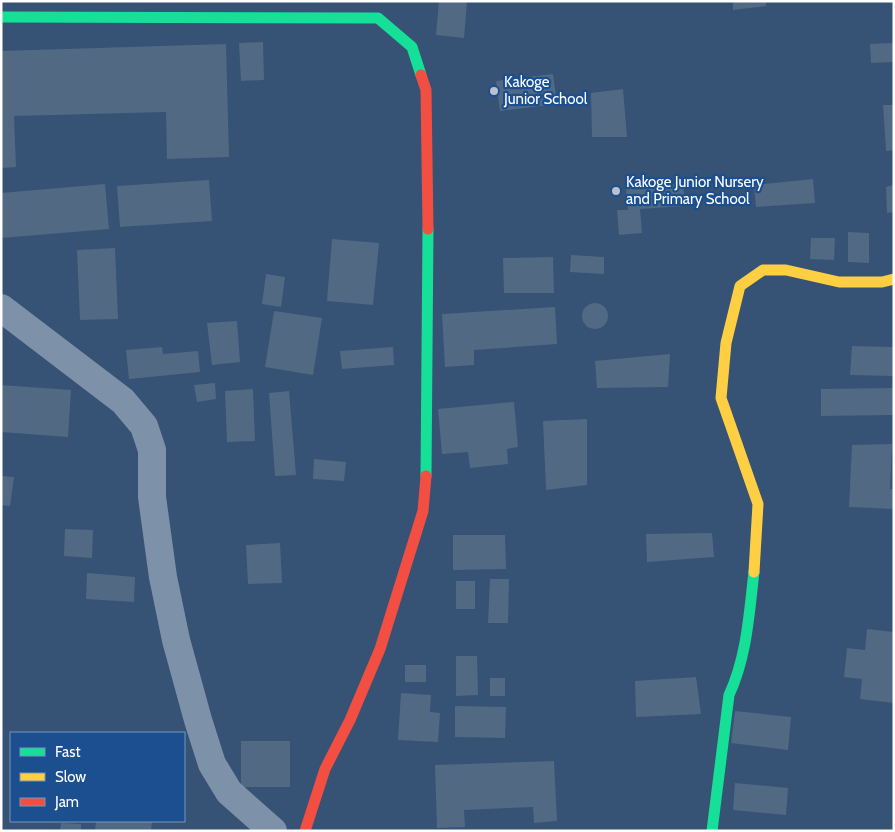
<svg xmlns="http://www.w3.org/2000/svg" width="895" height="832" viewBox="0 0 895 832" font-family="Cabin,sans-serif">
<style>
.building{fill:#526984}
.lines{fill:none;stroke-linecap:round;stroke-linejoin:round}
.street{stroke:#7d92a8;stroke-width:28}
.fast{stroke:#16e098;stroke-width:11}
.slow{stroke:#ffcf43;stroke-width:11}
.jam{stroke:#f24e42;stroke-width:11}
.poi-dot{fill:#b9c2ce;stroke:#1b4f8f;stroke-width:2}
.labels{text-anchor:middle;stroke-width:4.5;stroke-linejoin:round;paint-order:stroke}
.poi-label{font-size:15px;fill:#fff;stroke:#1b4f8f;text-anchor:start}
</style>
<rect width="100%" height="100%" fill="#365274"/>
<!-- building -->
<g class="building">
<polygon points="439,1 467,1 464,38 436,35"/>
<polygon points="733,1 766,1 766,6 733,10"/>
<polygon points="263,42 264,80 241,81 239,43"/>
<polygon points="894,43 894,62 871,63 870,44"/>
<polygon points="226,44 229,157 167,159 166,112 14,116 16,167 1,168 1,51"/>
<polygon points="553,74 557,104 500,111 496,81"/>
<polygon points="623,89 627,137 592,137 591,93"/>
<polygon points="883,105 894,105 894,150 886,151"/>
<polygon points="813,179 815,203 756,207 754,185"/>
<polygon points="209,180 212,221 120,227 117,186"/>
<polygon points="683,183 685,206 640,209 642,233 619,235 617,210 628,210 626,188"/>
<polygon points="105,184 109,229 1,238 1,193"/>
<polygon points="894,185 894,212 887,213 886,187"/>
<polygon points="848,232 869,233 869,263 848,262"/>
<polygon points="811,238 835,238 834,260 810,259"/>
<polygon points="332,239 379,243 373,305 327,301"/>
<polygon points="115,248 118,319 80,320 77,250"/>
<polygon points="571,255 604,257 604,274 570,272"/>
<polygon points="553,257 554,293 504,293 503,258"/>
<polygon points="266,274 285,277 281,307 262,304"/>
<circle cx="595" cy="316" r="13"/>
<polygon points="555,307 557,344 474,350 474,365 445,367 442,314"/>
<polygon points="274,311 322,318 313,375 265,367"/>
<polygon points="237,321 240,362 212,365 207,323"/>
<polygon points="852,346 894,347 894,376 850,375"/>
<polygon points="162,347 163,354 198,351 200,372 129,379 126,350"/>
<polygon points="393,347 394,365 342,369 340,351"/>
<polygon points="670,354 668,387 597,388 595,361"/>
<polygon points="215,383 216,399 197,402 194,385"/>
<polygon points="1,385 71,390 68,437 1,432"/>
<polygon points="894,388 894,415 821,416 821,389"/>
<polygon points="253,389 255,441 227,442 225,391"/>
<polygon points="289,391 296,475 275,476 269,393"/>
<polygon points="514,402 518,447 507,449 508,464 470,468 468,452 442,454 438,409"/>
<polygon points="587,419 587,485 546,490 543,421"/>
<polygon points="892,444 890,489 894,489 894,509 849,507 852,445"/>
<polygon points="314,459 346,462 344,481 313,479"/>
<polygon points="1,476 14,477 10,506 1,505"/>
<polygon points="65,529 93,530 92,558 64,556"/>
<polygon points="712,533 714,557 647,562 646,534"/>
<polygon points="453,535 505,535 506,569 453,570"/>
<polygon points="280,543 282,583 248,584 246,545"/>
<polygon points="87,573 135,577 134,602 86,599"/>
<polygon points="490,579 509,579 508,623 488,623"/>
<rect x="456" y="581" width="19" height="28"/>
<polygon points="867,629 894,632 894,703 860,699 862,679 844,677 847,648 865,650"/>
<polygon points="456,656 477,656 478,695 456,696"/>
<rect x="405" y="665" width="21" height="17"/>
<polygon points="696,677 701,714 636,717 635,681"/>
<rect x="490" y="678" width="15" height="18"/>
<polygon points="401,693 431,695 430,712 440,713 438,742 398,740"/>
<polygon points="455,706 506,707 505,738 455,737"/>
<polygon points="735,711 791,717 788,750 731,743"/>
<rect x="241" y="741" width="49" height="46"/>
<polygon points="554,761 557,821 534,823 533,807 464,810 465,827 437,828 435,765"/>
<polygon points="735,783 788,788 786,815 733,810"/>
<polygon points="96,821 152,821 151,831 95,831"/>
<polygon points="61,823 81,824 81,831 60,831"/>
</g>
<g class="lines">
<!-- street -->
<polyline class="street" points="1,308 123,401 144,426 152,450 152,497 163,577 176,640 198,720 212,764 229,792 273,831"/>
<!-- fast -->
<g class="fast">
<polyline points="1,17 378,18 412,47 421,75"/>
<polyline points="426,476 428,229"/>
<path d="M712 831 729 695C747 656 749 614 754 572"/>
</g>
<!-- slow -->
<polyline class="slow" points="754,572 758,504 721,398 726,343 740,286 763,270 786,270 839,282 882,282 894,279"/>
<!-- jam -->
<g class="jam">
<polyline points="421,75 426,90 428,229"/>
<polyline points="305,831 325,769 350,720 380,649 423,511 426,476"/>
</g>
</g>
<!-- markers -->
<g class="poi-dot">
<circle cx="494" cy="91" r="5"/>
<circle cx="616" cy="191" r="5"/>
</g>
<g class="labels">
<!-- poi labels -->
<g class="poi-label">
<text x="504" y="87">Kakoge<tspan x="504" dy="17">Junior School</tspan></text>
<text x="626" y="187">Kakoge Junior Nursery<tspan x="626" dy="17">and Primary School</tspan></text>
</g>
</g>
<!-- border -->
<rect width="895" height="832" fill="none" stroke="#ffffff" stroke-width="5"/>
<!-- legend -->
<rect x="10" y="732" width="175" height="90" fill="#1b4f8f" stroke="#7695bc"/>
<rect x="20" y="748" width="25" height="8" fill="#16e098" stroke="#7695bc"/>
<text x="55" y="757" font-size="15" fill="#ffffff">Fast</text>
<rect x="20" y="773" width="25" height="8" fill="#ffcf43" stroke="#7695bc"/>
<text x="55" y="782" font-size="15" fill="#ffffff">Slow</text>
<rect x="20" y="798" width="25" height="8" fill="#f24e42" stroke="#7695bc"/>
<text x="55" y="807" font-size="15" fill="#ffffff">Jam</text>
</svg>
